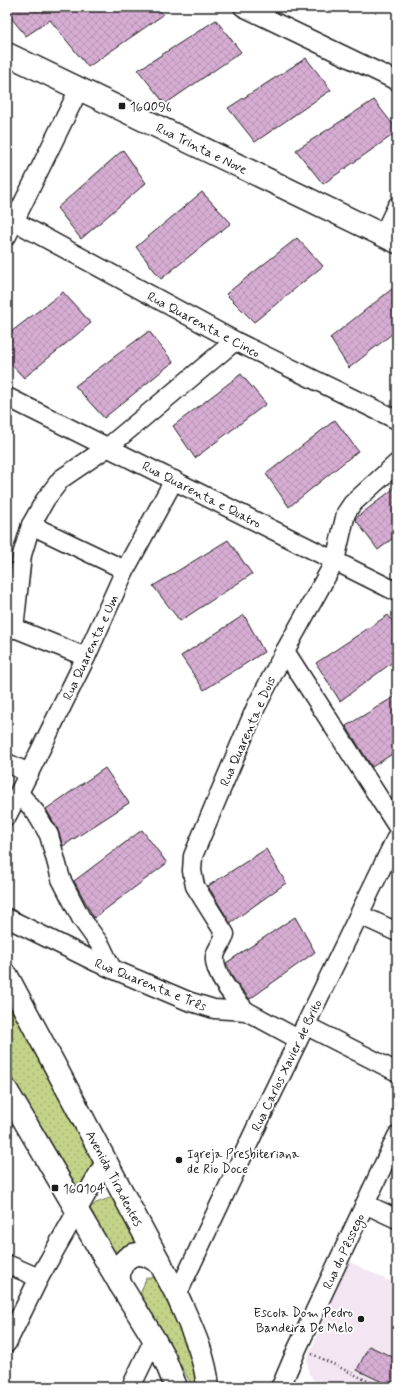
<svg xmlns="http://www.w3.org/2000/svg" width="404" height="1394" viewBox="0 0 404 1394" font-family="Mynerve,sans-serif">
<style>
.built{fill:#f3e6f2}
.green{fill:url(#green-dots);stroke:#707852}
.building{fill:url(#building-cross-hatch);stroke:#1c1c1c}
.lines{fill:none;stroke-linecap:round;stroke-linejoin:round}
.minor-casing{stroke:#1c1c1c;stroke-width:21}
.tertiary-casing{stroke:#1c1c1c;stroke-width:25}
.path{stroke:#1c1c1c;stroke-width:2.5;stroke-dasharray:1 3;stroke-linecap:butt}
.minor{stroke:#fff;stroke-width:18}
.tertiary{stroke:#fff;stroke-width:22}
.poi-dot{fill:#1c1c1c;stroke:#fff;stroke-width:1.5}
.labels{text-anchor:middle;stroke-width:4;stroke-linejoin:round;paint-order:stroke}
.poi-label{font-size:13px;fill:#1c1c1c;stroke:#fff;text-anchor:start}
.street-label{font-size:13px;fill:#1c1c1c;stroke:#fff}
</style>
<defs>
<pattern id="green-dots" width="8" height="8" patternUnits="userSpaceOnUse"><rect width="8" height="8" fill="#c3d388"/><path d="M2 2h.1M6 6h.1" fill="none" stroke="#a7b575" stroke-width="1.8" stroke-linecap="round"/></pattern>
<pattern id="building-cross-hatch" width="8" height="8" patternUnits="userSpaceOnUse"><rect width="8" height="8" fill="#d7add3"/><path d="M0 0l8 8M0 8l8-8" fill="none" stroke="#b894b5"/></pattern>
</defs>
<rect width="100%" height="100%" fill="#fff"/>
<filter id="ink" filterUnits="userSpaceOnUse"><feTurbulence type="fractalNoise" baseFrequency=".025" numOctaves="2"/><feDisplacementMap in="SourceGraphic" scale="8" xChannelSelector="R" yChannelSelector="G"/><feConvolveMatrix kernelMatrix="1 2 1 2 8 2 1 2 1" color-interpolation-filters="sRGB"/></filter>
<g filter="url(#ink)">
<!-- built -->
<polygon class="built" points="348,1261 397,1285 397,1387 320,1387 309,1374 307,1360"/>
<!-- green -->
<g class="green">
<polygon points="7,986 97,1150 81,1193 7,1069"/>
<polygon points="118,1195 134,1230 138,1250 114,1256 90,1208 96,1203"/>
<polygon points="157,1277 201,1355 202,1387 193,1387 140,1295 146,1278"/>
</g>
<!-- building -->
<g class="building">
<polygon points="7,7 157,7 163,15 88,67 50,20 26,36 7,13"/>
<polygon points="216,20 241,52 165,104 138,70"/>
<polygon points="306,58 331,90 255,142 228,108"/>
<polygon points="374,100 397,130 397,132 323,184 296,150"/>
<polygon points="123,150 146,183 81,239 57,208"/>
<polygon points="202,192 231,223 161,279 136,247"/>
<polygon points="297,238 323,266 254,322 226,294"/>
<polygon points="397,285 397,330 349,368 330,338"/>
<polygon points="63,292 91,323 24,378 7,360 7,335"/>
<polygon points="149,331 173,362 104,418 75,386"/>
<polygon points="241,374 266,404 195,458 173,426"/>
<polygon points="335,420 358,451 289,507 266,474"/>
<polygon points="397,486 397,535 378,550 355,519 356,518"/>
<polygon points="228,540 252,574 180,621 153,586"/>
<polygon points="244,615 264,652 204,690 181,656"/>
<polygon points="388,615 397,627 397,659 340,701 316,663"/>
<polygon points="397,695 397,751 372,767 346,726"/>
<polygon points="105,768 129,803 63,846 58,830 46,809"/>
<polygon points="142,830 167,863 94,918 74,881"/>
<polygon points="266,849 286,883 230,923 208,886"/>
<polygon points="295,917 315,952 250,999 234,980 226,963"/>
<polygon points="369,1346 397,1359 397,1387 393,1387 357,1370"/>
</g>
<g class="lines">
<defs>
<g id="minor">
<polyline points="243,7 397,81"/>
<polyline points="14,221 235,341 397,420"/>
<polyline points="383,235 397,206"/>
<polyline points="7,236 79,89"/>
<polyline points="7,397 397,592"/>
<polyline points="31,525 125,570"/>
<polyline points="7,625 86,657"/>
<polyline points="14,629 22,555 31,525 45,500 61,479 108,447 235,341"/>
<polyline points="285,651 397,826"/>
<polyline points="7,763 29,773"/>
<polyline points="19,793 36,813 49,835 61,879 81,918 101,946 112,969"/>
<polyline points="7,816 29,773 86,657 125,570 174,480"/>
<polyline points="360,915 397,932"/>
<polyline points="7,918 96,962 188,1001 214,1009 246,1011 298,1039"/>
<path d="M246 1011C235 999 213 974 215 957 216 949 223 943 225 934L195 886 192 871 193 856 256 707 285 651 335 561 346 513 352 504 397 463"/>
<polyline points="305,1025 397,1072"/>
<polyline points="365,1204 397,1219"/>
<polyline points="7,1264 39,1278"/>
<polyline points="177,1295 262,1115 397,836"/>
<polyline points="7,1343 39,1278 106,1160"/>
<polyline points="131,1387 154,1339"/>
<polyline points="280,1387 282,1384 297,1349 397,1136"/>
</g>
<g id="tertiary">
<polyline points="7,54 397,242"/>
<path d="M7 976 177 1295C190 1325 205 1354 208 1387"/>
<polyline points="7,1091 120,1284 154,1339 164,1357 176,1387"/>
<path d="M120 1284C116 1270 124 1253 141 1254 149 1255 155 1260 161 1264"/>
</g>
</defs>
<!-- minor casing -->
<use href="#minor" class="minor-casing"/>
<!-- tertiary casing -->
<use href="#tertiary" class="tertiary-casing"/>
<!-- path -->
<polyline class="path" points="312,1354 380,1387"/>
<!-- minor -->
<use href="#minor" class="minor"/>
<!-- tertiary -->
<use href="#tertiary" class="tertiary"/>
</g>
</g>
<!-- markers -->
<g class="poi-dot">
<rect x="118" y="102" width="8" height="8" rx="2"/>
<circle cx="179" cy="1160" r="4"/>
<rect x="51" y="1184" width="8" height="8" rx="2"/>
<circle cx="361" cy="1319" r="4"/>
</g>
<g class="labels">
<!-- poi labels -->
<g class="poi-label">
<text x="130" y="111">160096</text>
<text x="187" y="1158">Igreja Presbiteriana<tspan x="187" dy="15">de Rio Doce</tspan></text>
<text x="63" y="1193">160104</text>
<text x="353" y="1317" text-anchor="end">Escola Dom Pedro<tspan x="353" dy="15">Bandeira De Melo</tspan></text>
</g>
<!-- street labels -->
<g class="street-label">
<text transform="translate(202 148) rotate(26)" y="5">Rua Trinta e Nove</text>
<text transform="translate(204 324) rotate(28)" y="5">Rua Quarenta e Cinco</text>
<text transform="translate(202 494) rotate(27)" y="5">Rua Quarenta e Quatro</text>
<text transform="translate(90 647) rotate(-65)" y="5">Rua Quarenta e Um</text>
<text transform="translate(247 731) rotate(-66)" y="5">Rua Quarenta e Dois</text>
<text transform="translate(151 984) rotate(22)" y="5">Rua Quarenta e Três</text>
<text transform="translate(286 1065) rotate(-64)" y="5">Rua Carlos Xavier de Brito</text>
<text transform="translate(115 1178) rotate(62)" y="5">Avenida Tiradentes</text>
<text transform="translate(343 1251) rotate(-65)" y="5">Rua do Pêssego</text>
</g>
</g>
<!-- margin -->
<rect width="404" height="1394" fill="none" stroke="#fff" stroke-width="24"/>
<rect x="12" y="12" width="380" height="1370" fill="none" stroke="#1c1c1c" stroke-width="1.5" filter="url(#ink)"/>
</svg>
